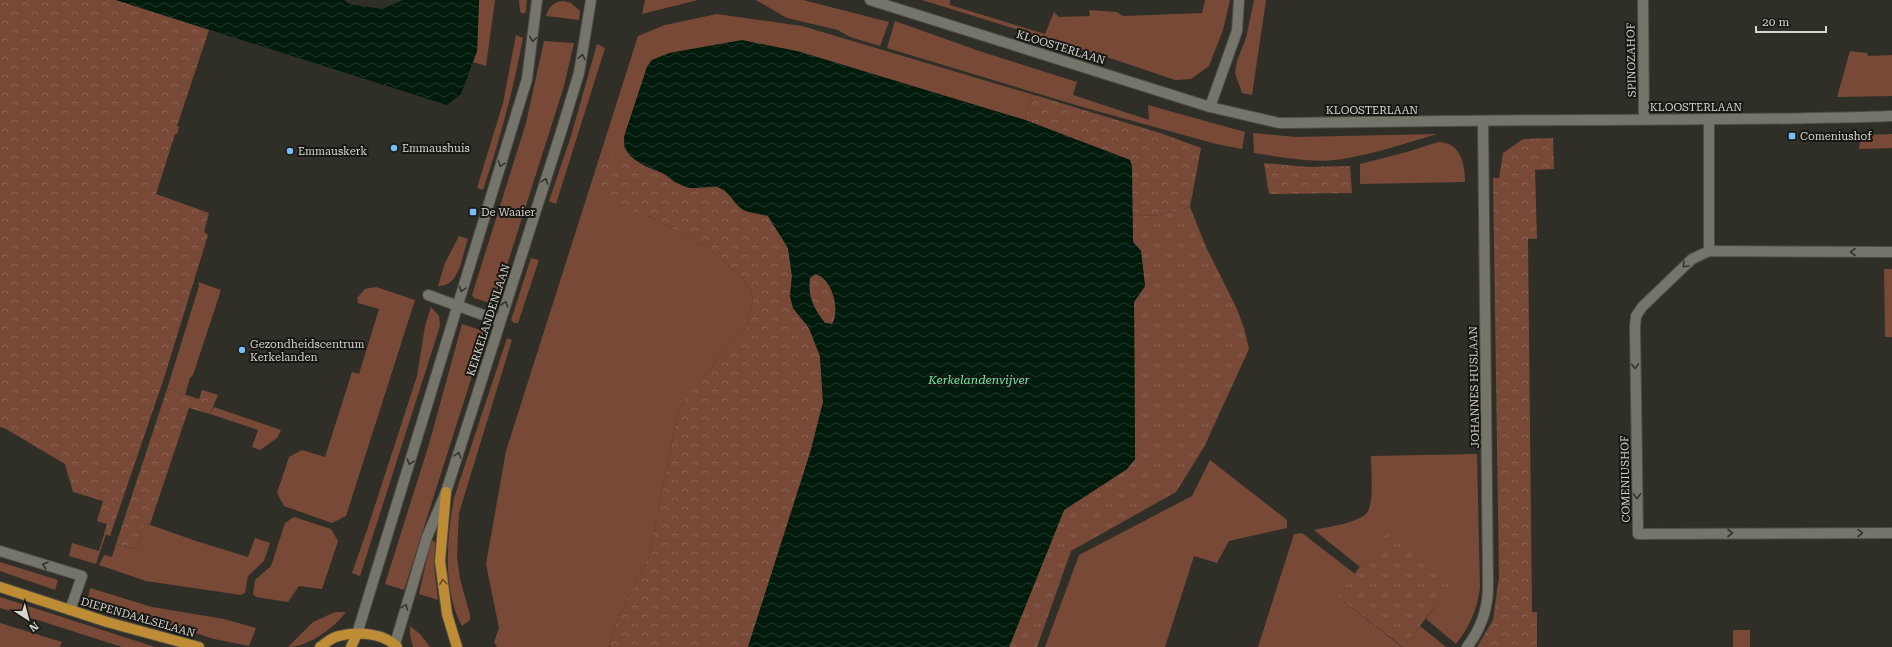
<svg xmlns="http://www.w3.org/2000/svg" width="1892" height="647" viewBox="0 0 1892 647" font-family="'Roboto Serif',serif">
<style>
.grass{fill:#784937}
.forest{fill:url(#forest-crowns)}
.park{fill:url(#park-tufts)}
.water{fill:url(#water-waves);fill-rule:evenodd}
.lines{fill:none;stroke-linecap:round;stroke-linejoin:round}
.minor-casing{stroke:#4d4c45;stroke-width:12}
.tertiary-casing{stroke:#4d4c45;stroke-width:12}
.primary-casing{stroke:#4d4c45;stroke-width:12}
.minor{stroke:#76756c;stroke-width:10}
.tertiary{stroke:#76756c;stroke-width:10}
.primary{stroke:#bd8c35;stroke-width:10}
.oneway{stroke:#34332e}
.oneway2{stroke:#624c22}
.poi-dot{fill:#77c0f7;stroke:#171713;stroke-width:1.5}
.labels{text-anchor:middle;stroke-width:4;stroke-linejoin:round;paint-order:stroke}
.street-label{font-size:11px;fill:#d6d5d0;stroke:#171713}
.poi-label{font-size:11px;fill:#d6d5d0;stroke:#171713;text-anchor:start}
.water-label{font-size:12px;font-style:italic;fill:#71eba7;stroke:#171713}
</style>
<defs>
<pattern id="forest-crowns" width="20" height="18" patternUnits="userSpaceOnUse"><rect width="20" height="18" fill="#784937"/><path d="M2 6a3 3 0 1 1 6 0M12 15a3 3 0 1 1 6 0" fill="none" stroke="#8a6253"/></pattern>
<pattern id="park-tufts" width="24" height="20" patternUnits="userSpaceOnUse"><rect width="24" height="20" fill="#784937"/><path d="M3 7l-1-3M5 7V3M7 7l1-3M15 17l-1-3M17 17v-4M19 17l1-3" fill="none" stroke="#8a6253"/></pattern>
<pattern id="water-waves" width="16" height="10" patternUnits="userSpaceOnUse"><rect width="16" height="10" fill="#001a0b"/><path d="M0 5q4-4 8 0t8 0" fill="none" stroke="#243a2e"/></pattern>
</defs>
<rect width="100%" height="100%" fill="#302f27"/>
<!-- grass -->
<g class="grass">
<polygon points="479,0 495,0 486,66 473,62 477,51"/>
<polygon points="519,0 527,0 526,11 524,14 520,12"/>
<polygon points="645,0 698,0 642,14"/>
<polygon points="756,0 803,0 889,22 880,46 850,37 838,30 787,18"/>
<polygon points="922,0 950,0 950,5 1045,34 1054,12 1059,17 1090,16 1089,10 1117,12 1123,16 1202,13 1205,0 1230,0 1223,30 1209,66 1191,79 1175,80 1116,60"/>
<polygon points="1254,0 1266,0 1252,95 1242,93 1235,73 1237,61 1246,38"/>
<path d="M563 1 571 3 580 11 579 20 546 16C549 6 554 2 563 1Z"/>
<polygon points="717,14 802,26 1031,94 1025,120 797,51 652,60 647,67 624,137 624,147 630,156 612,158 647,216 653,218 708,248 741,276 751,291 753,301 746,328 717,358 711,369 683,403 677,417 650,554 618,617 609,647 497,647 494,642 499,628 486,564 506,451 638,36 665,25"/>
<polygon points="895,21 982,52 1077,82 1073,95 1149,120 1148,105 1245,132 1242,149 1216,144 1086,108 887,48"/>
<path d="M516 35 523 38C513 91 500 139 483 190L477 188 503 103Z"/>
<polygon points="544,41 574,43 564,86 495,303 493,304 474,298 472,295 526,123"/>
<polygon points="597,44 605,48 556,204 549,201 571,136"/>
<polygon points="1850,51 1867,53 1868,56 1892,55 1892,96 1837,97"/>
<path d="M1253 133 1295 137 1437 134C1406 143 1375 154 1342 159 1314 164 1282 157 1254 153Z"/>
<polygon points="1892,134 1892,148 1859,149 1861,135"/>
<path d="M1438 142C1461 142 1465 164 1465 182L1360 184V164L1407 152Z"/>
<path d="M459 236 468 239C462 255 460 287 438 286L445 263Z"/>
<polygon points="531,258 539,260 518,323 514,323 511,320"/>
<polygon points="1884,269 1892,269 1892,337 1885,337"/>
<polygon points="198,282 221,290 193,375 190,378 185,395 167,389 199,286"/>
<polygon points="376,287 415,300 346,516 332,523 284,506 277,493 289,457 302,450 325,457 352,372 359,374 379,309 358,303 357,298 365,289"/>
<polygon points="431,307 439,316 440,326 360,576 352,573 367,530 417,376 425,326"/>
<polygon points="462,324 486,332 404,590 385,584 429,444"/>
<path d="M507 338 512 340 459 513 457 556 460 579 470 615V620L462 626C442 590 447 537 454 498Z"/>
<polygon points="214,407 281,430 277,438 260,450 252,447 258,430 210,414"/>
<path d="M1477 454 1480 588C1477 610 1470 626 1456 644L1426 619 1454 582 1389 531 1360 567 1314 530C1326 527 1362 523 1368 511 1374 500 1371 470 1371 456Z"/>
<polygon points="1210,460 1287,520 1287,528 1229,541 1217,563 1194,556 1165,647 1045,647 1079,555 1192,496"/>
<polygon points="294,517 331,529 338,541 322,589 299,586 288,602 256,597 253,594 255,580 271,566 285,523"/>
<polygon points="145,523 196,541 248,557 255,538 270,543 264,561 248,576 245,593 241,595 146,581 99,565 104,555 112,557 116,544 136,549"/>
<polygon points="1302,533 1355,574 1337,596 1402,647 1258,647 1294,534"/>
<polygon points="104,534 106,534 96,564 69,556 72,543 99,551"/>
<polygon points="431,540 435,542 434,565 438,600 419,594"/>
<polygon points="0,562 58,580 55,590 0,571"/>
<polygon points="90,588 152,607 224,619 256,628 249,646 214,639 88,598"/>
<polygon points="0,597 155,647 122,647 0,608"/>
<path d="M335 612H346C334 628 308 647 288 647L313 622Z"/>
<polygon points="0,623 62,642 60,647 0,647"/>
<polygon points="410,626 420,634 430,647 413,647 410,634"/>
<polygon points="1420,626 1446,647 1403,647"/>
<rect x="1733" y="630" width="17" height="17"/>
</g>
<!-- forest -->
<g class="forest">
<polygon points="0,0 116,0 209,30 177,126 179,127 177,134 175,134 156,194 209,213 204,232 208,235 165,375 110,536 104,534 107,524 97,521 103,501 73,492 65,464 6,429 0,427"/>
<path d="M1031 94 1160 133 1201 148 1190 207C1169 213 1154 219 1132 214V167L1130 160 1025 120Z"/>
<polygon points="1553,138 1554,169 1535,170 1537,239 1528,239 1532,612 1537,612 1537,647 1477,647 1493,620 1499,577 1493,178 1499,178 1503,153 1523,139"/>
<polygon points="630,156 644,166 664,174 674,182 690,188 718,187 727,191 742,209 768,216 788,248 792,276 790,296 793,308 809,328 820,356 823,402 811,450 748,647 609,647 618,617 650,554 677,417 683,403 690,393 711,369 717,358 746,328 753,301 751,291 741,276 708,248 653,218 602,198 595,184 601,165 612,158"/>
<polygon points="1264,163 1308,167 1350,166 1352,193 1269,194"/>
<path d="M815 274C832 277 841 311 832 324L825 323C814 309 807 296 810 278Z"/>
<polygon points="167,389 199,399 202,390 218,395 210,414 189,408 150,524 145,523 136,549 116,544"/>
</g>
<!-- park -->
<g class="park">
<path d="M1190 207 1206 247 1236 307 1244 328 1249 349 1204 447 1176 492 1071 551 1037 647H1009L1064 510 1127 469 1135 459 1134 302 1145 286 1141 251 1133 242 1132 214C1154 219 1169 213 1190 207Z"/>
<polygon points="1389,530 1455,582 1403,647 1337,596"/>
</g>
<!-- water -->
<g class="water">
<polygon points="116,0 344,0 349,4 382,9 403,0 479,0 477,51 461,94 447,105"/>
<path d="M742 40 797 51 1025 120 1130 160 1132 167 1133 242 1141 251 1145 286 1134 302 1135 459 1127 469 1064 510 1009 647H748L811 450 823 402 820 356 809 328 793 308 790 296 792 276 788 248 768 216C760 214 748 213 742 209 733 203 730 192 720 188 710 184 699 189 690 188 679 186 672 178 663 173 645 164 624 161 624 137L647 67 652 60 669 53ZM815 274C832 277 841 311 832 324L825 323C814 309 807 296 810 278Z"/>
</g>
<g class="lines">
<defs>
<g id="minor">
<polyline points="1643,0 1644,119"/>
<polyline points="1210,107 1237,31 1239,0"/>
<polyline points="1709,120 1709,251"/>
<polyline points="1892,252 1709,251 1692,259 1642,307 1636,316 1635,327 1638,534 1892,533"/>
<polyline points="428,295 500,321"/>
<polyline points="0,551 82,576 70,610"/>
<path d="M1467 647C1481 629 1488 609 1488 586L1483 122"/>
</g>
<g id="tertiary">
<path d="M870 0 1210 107 1279 123C1382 122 1485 120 1587 120 1689 119 1791 120 1892 116"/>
<polyline points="357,634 527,79 537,0"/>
<polyline points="395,644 427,537 446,492 561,132 579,73 591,0"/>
</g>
<g id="primary">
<polyline points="446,492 440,561 447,614 457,647"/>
<polyline points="0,587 107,622 199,647"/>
<path d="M320 647C326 643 332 637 339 636 357 631 384 633 397 647"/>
<polyline points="351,647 357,634"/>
</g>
</defs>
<!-- minor casing -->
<use href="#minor" class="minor-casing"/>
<!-- tertiary casing -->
<use href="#tertiary" class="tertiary-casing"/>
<!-- primary casing -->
<use href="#primary" class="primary-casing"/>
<!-- minor -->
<use href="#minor" class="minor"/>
<!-- tertiary -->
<use href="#tertiary" class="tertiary"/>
<!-- primary -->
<use href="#primary" class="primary"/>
</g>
<!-- one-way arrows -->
<defs><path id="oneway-chevron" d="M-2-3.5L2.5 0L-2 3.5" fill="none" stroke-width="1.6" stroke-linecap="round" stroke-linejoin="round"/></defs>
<g class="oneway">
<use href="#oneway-chevron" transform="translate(533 39) rotate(98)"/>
<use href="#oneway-chevron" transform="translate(582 57) rotate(-78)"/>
<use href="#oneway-chevron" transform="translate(501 164) rotate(107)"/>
<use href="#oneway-chevron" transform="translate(545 181) rotate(-72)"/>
<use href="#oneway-chevron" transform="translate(1853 252) rotate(180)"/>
<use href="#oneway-chevron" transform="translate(1685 265) rotate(135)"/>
<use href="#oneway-chevron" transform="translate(462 289) rotate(108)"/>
<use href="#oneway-chevron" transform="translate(505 304) rotate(-72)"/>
<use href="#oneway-chevron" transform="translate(1635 366) rotate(89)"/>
<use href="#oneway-chevron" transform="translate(458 455) rotate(-73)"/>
<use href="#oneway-chevron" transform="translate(410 462) rotate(107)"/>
<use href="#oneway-chevron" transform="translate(1637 496) rotate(89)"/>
<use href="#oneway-chevron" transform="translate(1730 533)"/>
<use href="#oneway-chevron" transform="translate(1860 533)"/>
<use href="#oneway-chevron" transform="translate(45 565) rotate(-163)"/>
<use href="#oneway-chevron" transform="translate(405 607) rotate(-70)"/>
</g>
<use class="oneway2" href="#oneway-chevron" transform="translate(443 582) rotate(-97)"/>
<!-- markers -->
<g class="poi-dot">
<rect x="1788" y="132" width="8" height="8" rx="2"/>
<circle cx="394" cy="148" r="4"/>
<circle cx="290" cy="151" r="4"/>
<rect x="469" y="208" width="8" height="8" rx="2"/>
<circle cx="242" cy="350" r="4"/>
</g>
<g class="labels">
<!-- street labels -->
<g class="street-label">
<text transform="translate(1061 47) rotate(17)" y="4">KLOOSTERLAAN</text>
<text transform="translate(1631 60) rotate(-91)" y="4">SPINOZAHOF</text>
<text x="1696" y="111">KLOOSTERLAAN</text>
<text x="1372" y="114">KLOOSTERLAAN</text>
<text transform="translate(488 320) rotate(-72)" y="4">KERKELANDENLAAN</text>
<text transform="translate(1474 387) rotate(-91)" y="4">JOHANNES HUSLAAN</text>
<text transform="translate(1625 479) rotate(-91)" y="4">COMENIUSHOF</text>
<text transform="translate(138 617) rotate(16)" y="4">DIEPENDAALSELAAN</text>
</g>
<!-- poi labels -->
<g class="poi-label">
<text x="1800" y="140">Comeniushof</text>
<text x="402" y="152">Emmaushuis</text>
<text x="298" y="155">Emmauskerk</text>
<text x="481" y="216">De Waaier</text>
<text x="250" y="348">Gezondheidscentrum<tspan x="250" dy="13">Kerkelanden</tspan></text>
</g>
<!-- water labels -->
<g class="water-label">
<text x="979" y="384">Kerkelandenvijver</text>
</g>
</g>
<!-- north arrow -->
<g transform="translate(28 619) rotate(144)" stroke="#171713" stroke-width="3" paint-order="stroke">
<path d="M0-3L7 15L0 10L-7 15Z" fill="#d6d5d0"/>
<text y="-6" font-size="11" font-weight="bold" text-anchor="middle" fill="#d6d5d0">N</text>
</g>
<!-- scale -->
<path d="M1756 26v6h70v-6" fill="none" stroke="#d6d5d0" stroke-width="2"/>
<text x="1762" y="26" font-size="12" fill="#d6d5d0" stroke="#171713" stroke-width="3" paint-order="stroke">20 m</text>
</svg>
